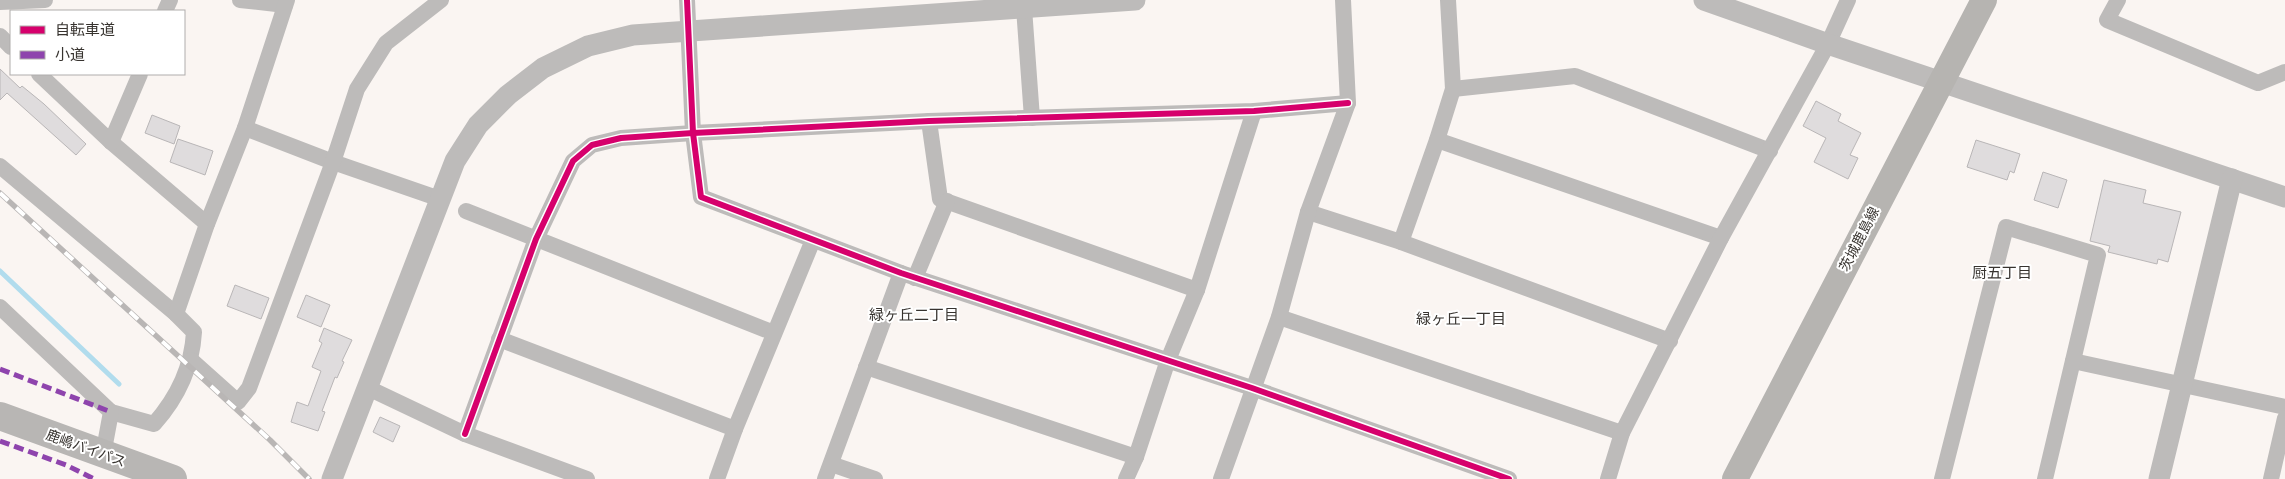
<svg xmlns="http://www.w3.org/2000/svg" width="2285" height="479" viewBox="0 0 2285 479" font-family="'Noto Sans','Noto Sans JP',sans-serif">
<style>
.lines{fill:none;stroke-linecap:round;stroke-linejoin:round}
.stream{stroke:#b1dced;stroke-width:5}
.building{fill:#dfdcdd;stroke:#b9b6b7}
.minor{stroke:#bdbbba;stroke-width:16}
.tertiary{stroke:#bdbbba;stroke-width:21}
.primary{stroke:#b6b4b1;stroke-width:26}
.trunk{stroke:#b8b6b4;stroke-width:28}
.rail-casing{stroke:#b9b6b5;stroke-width:5.5}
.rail{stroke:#fff;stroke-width:4;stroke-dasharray:11;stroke-linecap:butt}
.quiet{stroke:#8e44ad;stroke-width:5;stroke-dasharray:10 5;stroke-linecap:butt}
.cycleway-casing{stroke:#fff;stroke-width:9}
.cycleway{stroke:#d6006c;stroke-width:6}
.labels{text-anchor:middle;stroke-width:4;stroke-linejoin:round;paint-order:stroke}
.street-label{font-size:14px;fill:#37332f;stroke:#fff}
.neighbourhood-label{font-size:15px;fill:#37332f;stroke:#fff}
</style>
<rect width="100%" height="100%" fill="#faf5f2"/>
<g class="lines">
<!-- stream -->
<polyline class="stream" points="0,271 119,384"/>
</g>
<!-- building -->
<g class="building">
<polygon points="0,69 20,88 22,86 44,104 86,144 76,155 7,93 0,100"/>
<polygon points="1816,101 1841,114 1838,121 1861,133 1850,155 1858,158 1848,179 1814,162 1826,138 1803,126"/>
<polygon points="152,115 180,126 174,144 145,133"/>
<polygon points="178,139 213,151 205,175 170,162"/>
<polygon points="1976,140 2020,154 2014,173 2010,171 2007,180 1967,167"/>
<polygon points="2043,172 2067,180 2058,208 2034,200"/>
<polygon points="2104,180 2146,190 2143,203 2181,212 2168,262 2158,259 2157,264 2108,252 2110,246 2090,241"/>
<polygon points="235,285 269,298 261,319 227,306"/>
<polygon points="306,295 330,305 321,327 297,317"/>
<polygon points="324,328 352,340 342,361 344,362 337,378 335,377 322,411 325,412 318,431 291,422 297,402 308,406 321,371 312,367 322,343 319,341"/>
<polygon points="380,417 400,426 393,442 373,432"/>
</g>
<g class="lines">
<!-- minor -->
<g class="minor">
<polyline points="240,0 285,5"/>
<polyline points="687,0 693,133 701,197 901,273 1252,388 1509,479"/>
<polyline points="2118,0 2107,20 2258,83 2285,72"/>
<polyline points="0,2 45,0"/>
<polyline points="1024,8 1032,118"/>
<polyline points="165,11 170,0"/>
<polyline points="0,36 11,47"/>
<polyline points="39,74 111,142 207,224"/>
<polyline points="1453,89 1575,76 1770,151"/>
<polyline points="929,121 940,199 1197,290"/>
<polyline points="245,128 333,162 440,199"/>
<polyline points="1437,140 1721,238"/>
<polyline points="111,142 140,74"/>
<path d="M0 166 176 314 194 332C192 368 178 397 154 424L111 412"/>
<polyline points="466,211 774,333"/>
<polyline points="1308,212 1401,242 1670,341"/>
<polyline points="1401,242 1437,140 1453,89 1448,0"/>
<polyline points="915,278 947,201"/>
<polyline points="0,307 111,412 103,455"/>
<polyline points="176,314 207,224 245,128 287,0"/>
<polyline points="1279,317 1622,433"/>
<polyline points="499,339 735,429"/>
<polyline points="191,360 238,402 249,388 333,162 357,89 386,43 441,0"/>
<polyline points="2073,361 2285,407"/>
<polyline points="866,367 1136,457"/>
<polyline points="366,387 465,434 587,479"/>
<polyline points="465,434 536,239 573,161 592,145 621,138 693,133 929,121 1254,111 1348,103"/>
<polyline points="831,464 875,479"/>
<polyline points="717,479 735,429 813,240"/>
<polyline points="825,479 901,273"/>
<polyline points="1126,479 1136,457 1168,360 1197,290 1254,111"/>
<polyline points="1221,479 1279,317 1308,212 1348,103 1343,0"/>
<polyline points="1608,479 1622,433 1721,238 1828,44 1848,0"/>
<polyline points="1942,479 2006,227 2098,255 2045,479"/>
<polyline points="2271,479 2285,418"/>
</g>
<!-- tertiary -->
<g class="tertiary">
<polyline points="1704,0 1828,44 2285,197"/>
<polyline points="332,479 455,161 478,125 508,95 543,68 588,46 633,35 1135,0"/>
<polyline points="2159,479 2232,179"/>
</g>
<!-- primary -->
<polyline class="primary" points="1735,479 1984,0"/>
<!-- trunk -->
<polyline class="trunk" points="0,416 173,479"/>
<defs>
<polyline id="rail" points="0,193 270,440 309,479"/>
</defs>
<!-- rail casing -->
<use href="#rail" class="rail-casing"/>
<!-- rail -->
<use href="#rail" class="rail"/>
<!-- quiet -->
<g class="quiet">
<polyline points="0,369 111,412"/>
<polyline points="0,441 66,465 94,479"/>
</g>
<defs>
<g id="cycleway">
<polyline points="687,0 693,133 701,197 901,273 1252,388 1509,479"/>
<polyline points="465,434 536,239 573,161 592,145 621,138 693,133 929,121 1254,111 1348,103"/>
</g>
</defs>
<!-- cycleway casing -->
<use href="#cycleway" class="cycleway-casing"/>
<!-- cycleway -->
<use href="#cycleway" class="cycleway"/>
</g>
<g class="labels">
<!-- street labels -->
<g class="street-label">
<text transform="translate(1859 239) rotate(-63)" y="5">茨城鹿島線</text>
<text transform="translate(86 448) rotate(20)" y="5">鹿嶋バイパス</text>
</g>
<!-- neighbourhood labels -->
<g class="neighbourhood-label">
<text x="2002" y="278">厨五丁目</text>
<text x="914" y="320">緑ヶ丘二丁目</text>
<text x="1461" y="324">緑ヶ丘一丁目</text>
</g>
</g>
<!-- legend -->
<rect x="10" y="10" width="175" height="65" fill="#ffffff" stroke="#afadac"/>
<rect x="20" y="26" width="25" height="8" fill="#d6006c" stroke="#afadac"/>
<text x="55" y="35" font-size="15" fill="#37332f">自転車道</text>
<rect x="20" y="51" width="25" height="8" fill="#8e44ad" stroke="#afadac"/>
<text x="55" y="60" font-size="15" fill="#37332f">小道</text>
</svg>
